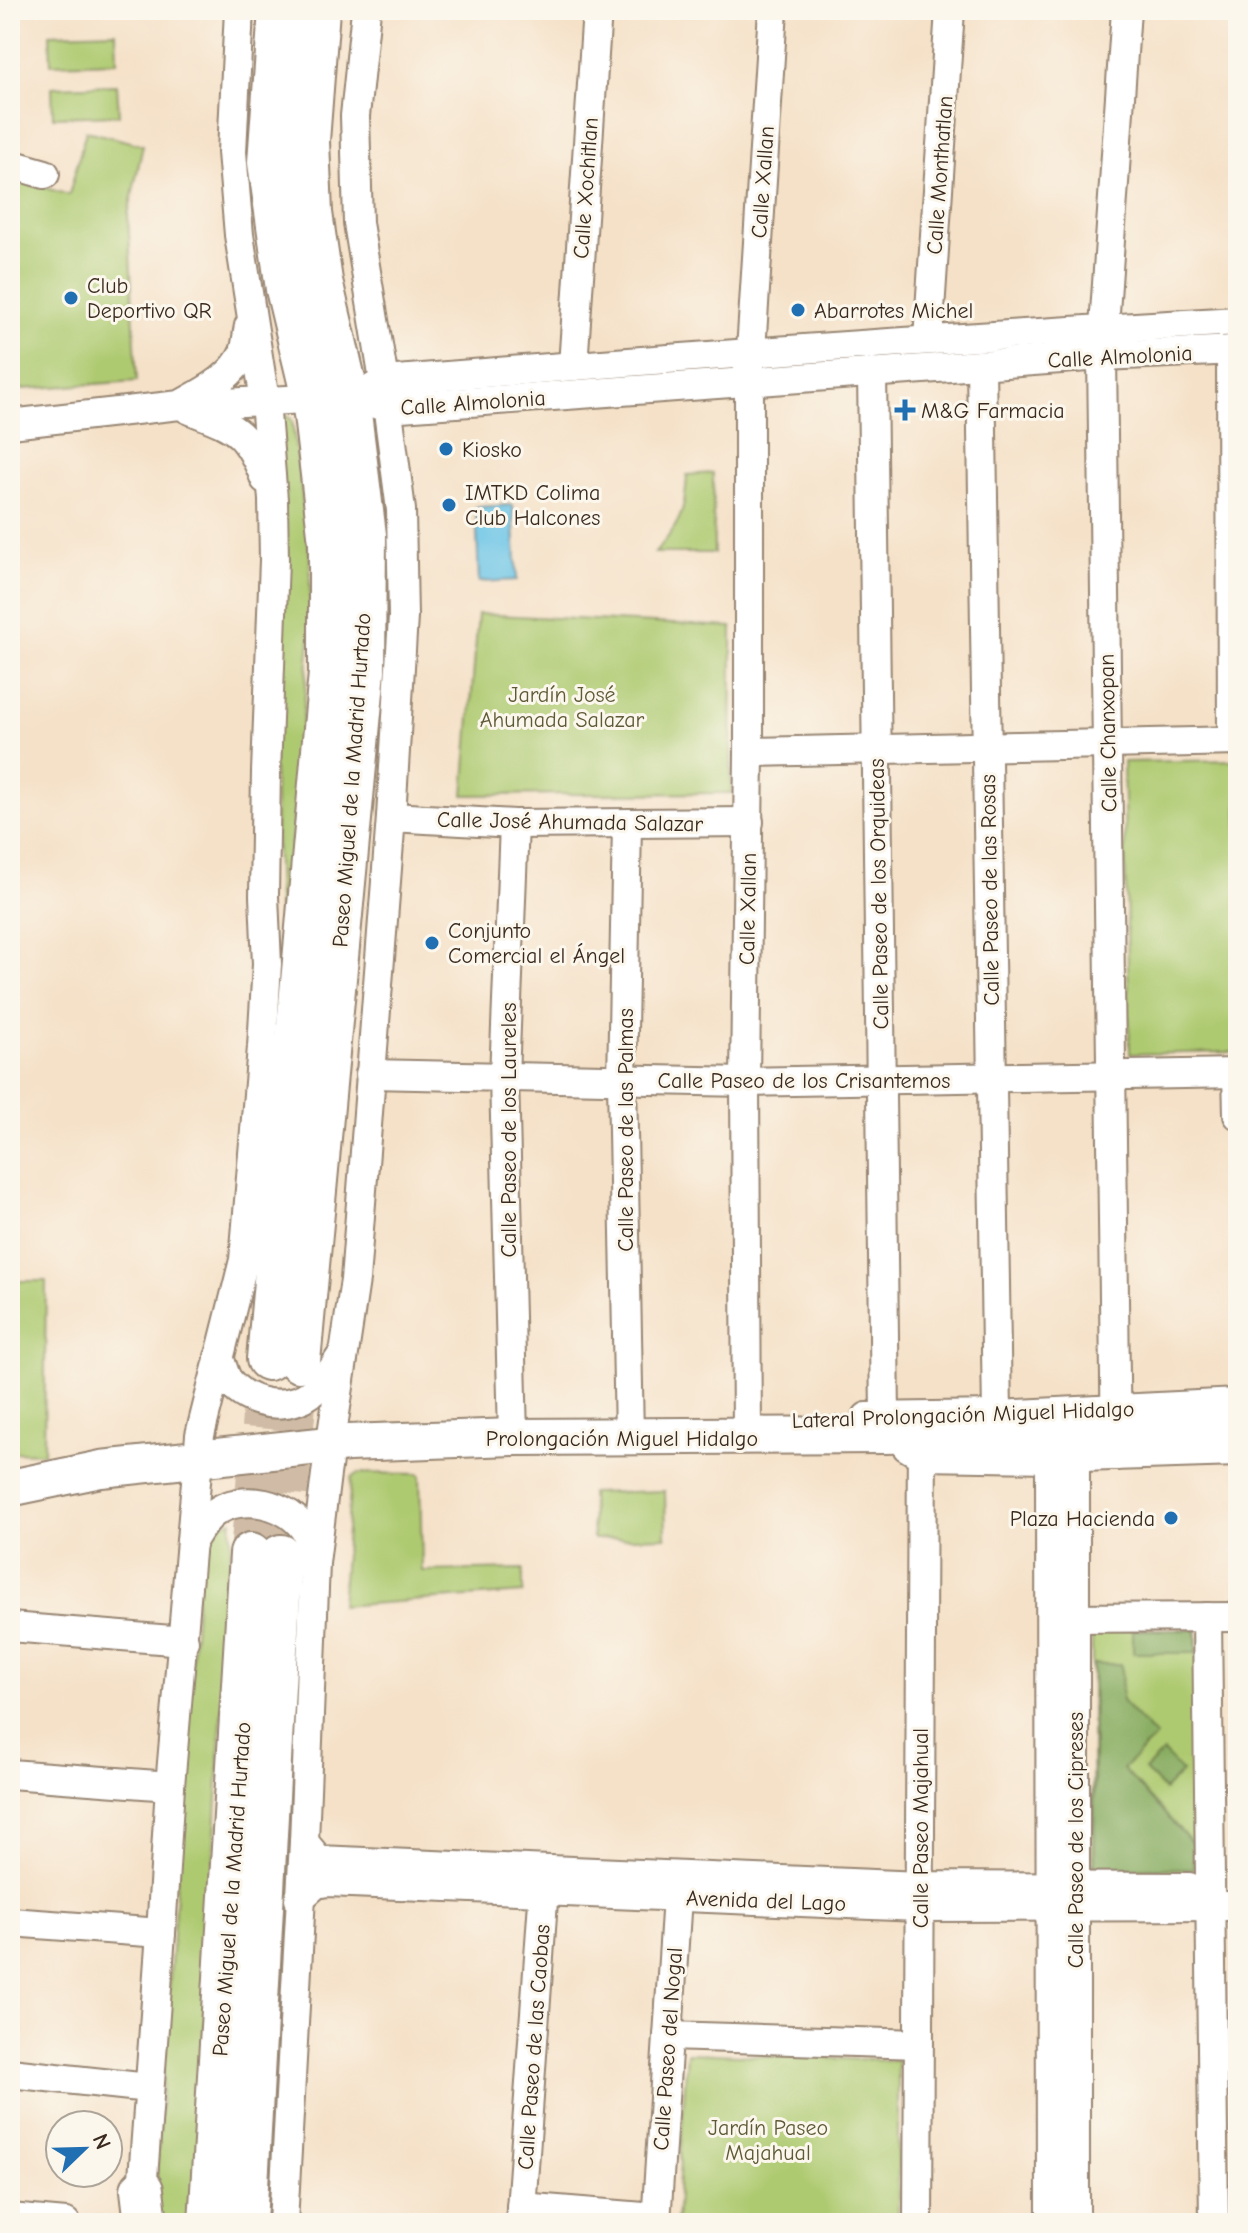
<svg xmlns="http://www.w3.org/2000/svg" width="1248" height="2233" viewBox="0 0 1248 2233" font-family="'Comic Neue',sans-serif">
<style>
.green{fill:#aeca71;stroke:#747a48;stroke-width:2}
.forest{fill:#8aae63;stroke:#626c40;stroke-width:2}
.water{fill:#6ac4e7;stroke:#527782;stroke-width:2}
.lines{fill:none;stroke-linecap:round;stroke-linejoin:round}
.highway-tunnel{stroke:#d0bca6;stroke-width:42;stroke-dasharray:42 21;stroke-linecap:butt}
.minor-casing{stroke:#988673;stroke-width:32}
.major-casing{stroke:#988673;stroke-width:40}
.highway-casing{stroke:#988673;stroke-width:46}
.minor{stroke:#fff;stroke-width:28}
.major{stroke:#fff;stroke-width:36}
.highway{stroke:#fff;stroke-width:42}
.poi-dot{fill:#1f6fb2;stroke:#fbf7ec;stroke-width:3}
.labels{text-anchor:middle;stroke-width:6;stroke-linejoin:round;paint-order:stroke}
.street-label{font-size:22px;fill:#3b2a1e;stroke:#fbf7ec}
.poi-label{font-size:22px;fill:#3b2a1e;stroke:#fbf7ec;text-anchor:start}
.park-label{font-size:22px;fill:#5e5a37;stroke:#fbf7ec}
</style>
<rect width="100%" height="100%" fill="#fbf7ec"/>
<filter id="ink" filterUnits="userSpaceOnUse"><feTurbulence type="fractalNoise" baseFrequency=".0125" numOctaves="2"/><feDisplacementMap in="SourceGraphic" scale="16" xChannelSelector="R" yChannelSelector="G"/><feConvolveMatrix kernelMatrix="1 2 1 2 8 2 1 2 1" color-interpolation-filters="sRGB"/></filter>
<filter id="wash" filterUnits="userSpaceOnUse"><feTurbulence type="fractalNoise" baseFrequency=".006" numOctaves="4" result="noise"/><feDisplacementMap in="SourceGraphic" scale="32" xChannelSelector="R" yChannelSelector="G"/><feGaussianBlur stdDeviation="1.8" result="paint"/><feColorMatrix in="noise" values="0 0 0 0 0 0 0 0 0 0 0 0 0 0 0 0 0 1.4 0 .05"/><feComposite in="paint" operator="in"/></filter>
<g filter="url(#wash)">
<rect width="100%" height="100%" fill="#f5e1c8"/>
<!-- green -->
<g class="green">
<polygon points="116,32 117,62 51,64 50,34"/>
<polygon points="117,85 119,115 53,117 52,87"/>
<polygon points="86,131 143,145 128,215 137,381 10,390 10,177 69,195"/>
<polygon points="281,411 292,420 310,555 310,640 280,963 274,767 272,423"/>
<path d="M713 473 714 553H655C680 524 685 513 687 475Z"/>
<polygon points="478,614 732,627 731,793 464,795"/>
<polygon points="1238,760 1238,1052 1130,1054 1123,762"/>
<polygon points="10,1281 46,1281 44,1453 10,1452"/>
<polygon points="359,1473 420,1474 422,1571 523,1569 523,1593 341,1606 351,1478"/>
<polygon points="665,1491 666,1537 593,1539 591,1493"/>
<polygon points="232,1521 194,2223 153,2223 200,1547 222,1523"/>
<rect x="1092" y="1629" width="105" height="244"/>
<polygon points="687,2053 898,2061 898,2223 676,2223"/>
</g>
<!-- forest -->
<g class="forest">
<rect x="1133" y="1630" width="63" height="23"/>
<polygon points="1093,1664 1121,1664 1122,1701 1156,1737 1123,1769 1193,1844 1193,1868 1095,1869"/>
<polygon points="1163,1752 1182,1772 1164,1790 1145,1770"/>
</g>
<!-- water -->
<polygon class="water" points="513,505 517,580 479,582 476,507"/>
</g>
<g filter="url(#ink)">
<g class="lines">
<!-- highway-tunnel -->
<g class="highway-tunnel">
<polyline points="251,1554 268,1359"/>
<polyline points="281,1556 299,1361"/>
</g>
<defs>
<g id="minor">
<polyline points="10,164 45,174"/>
<polyline points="928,340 950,10"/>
<polyline points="1231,350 1232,741"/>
<polyline points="981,365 997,1415"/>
<polyline points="573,366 597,10"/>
<polyline points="872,372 885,1416"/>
<path d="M368 391 384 381C669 358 953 337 1238 321"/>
<polyline points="370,402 387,408 1102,356 1238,350"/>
<path d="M180 405C203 392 234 377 244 352 247 344 247 334 249 326"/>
<path d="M188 409C235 428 246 429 265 479"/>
<polyline points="10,424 180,405 329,398"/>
<polyline points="749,752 1238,741"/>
<polyline points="391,817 514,824 749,822"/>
<polyline points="627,824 622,1081 629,1436"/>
<polyline points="1237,1073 1238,1115"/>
<polyline points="370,1074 745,1082 1238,1073"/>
<path d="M219 1357C222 1364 224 1374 228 1380 244 1401 274 1409 298 1400 317 1394 331 1372 342 1355"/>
<polyline points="867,1417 997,1415 1238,1403"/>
<polyline points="513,1437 504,1077 514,824"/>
<polyline points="747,1437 745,1082 749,752 749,382 773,10"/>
<polyline points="907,1447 922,1456 1050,1458 1238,1452"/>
<polyline points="1116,1456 1102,356 1126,10"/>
<polyline points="1050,1458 1051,2223"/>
<path d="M191 1543C198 1532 203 1521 214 1513 242 1492 291 1503 307 1534 311 1541 312 1551 314 1558"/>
<polyline points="1207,1617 1214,2223"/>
<polyline points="1059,1618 1238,1617"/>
<polyline points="10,1627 184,1641"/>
<polyline points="10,1774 170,1786"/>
<polyline points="304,1842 319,1860 920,1886 1189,1887"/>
<polyline points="299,1899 316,1884 327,1882 919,1907 1238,1906"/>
<polyline points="10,1922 161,1933"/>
<polyline points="668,2036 919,2044"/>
<polyline points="10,2073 149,2088"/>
<polyline points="141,2205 161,1933 170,1786 200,1435 244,1260 262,1047 267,964 264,896 266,772 274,560 273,500 265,401 239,235 232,152 239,10"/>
<polyline points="521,2207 656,2218"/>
<polyline points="10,2218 66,2223"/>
<polyline points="283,2223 304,1842 315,1563 326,1474 355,1280 391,817 403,617 401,510 384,381 358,223 355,116 366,10"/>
<polyline points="520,2223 545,1873"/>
<polyline points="656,2223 678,1881"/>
<polyline points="918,2223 922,1434"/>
<polyline points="1075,2223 1075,1457"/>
</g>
<polyline id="major" points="10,1488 101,1469 348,1443 513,1437 885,1435 1238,1427"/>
<g id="highway">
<polyline points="268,1359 330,673 330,542 313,398 287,289 269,162 280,10"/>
<polyline points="299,1361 364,670 365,535 348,397 321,281 311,213 308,141 318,10"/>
<polyline points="142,2190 146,2223"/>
<polyline points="210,2223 251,1554"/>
<polyline points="245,2223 281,1556"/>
</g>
</defs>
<!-- minor casing -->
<use href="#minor" class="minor-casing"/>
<!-- major casing -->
<use href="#major" class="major-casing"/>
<!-- highway casing -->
<use href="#highway" class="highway-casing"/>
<!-- minor -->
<use href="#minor" class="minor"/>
<!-- major -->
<use href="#major" class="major"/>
<!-- highway -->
<use href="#highway" class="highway"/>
</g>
</g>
<!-- markers -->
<g class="poi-dot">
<circle cx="71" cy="298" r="8"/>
<circle cx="798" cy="310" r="8"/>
<path d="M901 398h8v8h8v8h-8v8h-8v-8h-8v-8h8z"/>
<circle cx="446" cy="449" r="8"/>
<circle cx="449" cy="505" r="8"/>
<circle cx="432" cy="943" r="8"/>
<circle cx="1171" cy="1518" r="8"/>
</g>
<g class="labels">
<!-- street labels -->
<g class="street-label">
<text transform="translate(939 175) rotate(-86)" y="8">Calle Monthatlan</text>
<text transform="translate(762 182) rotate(-86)" y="8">Calle Xallan</text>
<text transform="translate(585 188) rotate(-86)" y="8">Calle Xochitlan</text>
<text transform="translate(1120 356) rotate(-3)" y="8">Calle Almolonia</text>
<text transform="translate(473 402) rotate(-4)" y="8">Calle Almolonia</text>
<text transform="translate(1107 733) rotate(-91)" y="8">Calle Chanxopan</text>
<text transform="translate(351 780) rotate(-86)" y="8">Paseo Miguel de la Madrid Hurtado</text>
<text transform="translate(570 821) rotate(1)" y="8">Calle José Ahumada Salazar</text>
<text transform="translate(989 890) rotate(-91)" y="8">Calle Paseo de las Rosas</text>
<text transform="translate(878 894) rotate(-91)" y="8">Calle Paseo de los Orquideas</text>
<text transform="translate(747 909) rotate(-89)" y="8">Calle Xallan</text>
<text x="804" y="1088">Calle Paseo de los Crisantemos</text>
<text transform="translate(508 1130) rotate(-90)" y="8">Calle Paseo de los Laureles</text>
<text transform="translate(625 1130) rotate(-90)" y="8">Calle Paseo de las Palmas</text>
<text transform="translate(963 1414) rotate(-2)" y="8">Lateral Prolongación Miguel Hidalgo</text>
<text x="622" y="1446">Prolongación Miguel Hidalgo</text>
<text transform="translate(920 1828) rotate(-90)" y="8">Calle Paseo Majahual</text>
<text transform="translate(1075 1840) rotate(-90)" y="8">Calle Paseo de los Cipreses</text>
<text transform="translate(231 1889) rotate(-86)" y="8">Paseo Miguel de la Madrid Hurtado</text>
<text transform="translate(766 1900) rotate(2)" y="8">Avenida del Lago</text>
<text transform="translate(533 2047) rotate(-86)" y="8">Calle Paseo de las Caobas</text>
<text transform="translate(667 2049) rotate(-86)" y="8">Calle Paseo del Nogal</text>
</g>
<!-- poi labels -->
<g class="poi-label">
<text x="87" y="293">Club<tspan x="87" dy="25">Deportivo QR</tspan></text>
<text x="814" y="318">Abarrotes Michel</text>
<text x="921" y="418">M&amp;G Farmacia</text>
<text x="462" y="457">Kiosko</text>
<text x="465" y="500">IMTKD Colima<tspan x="465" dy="25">Club Halcones</tspan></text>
<text x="448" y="938">Conjunto<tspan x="448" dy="25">Comercial el Ángel</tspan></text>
<text x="1155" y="1526" text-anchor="end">Plaza Hacienda</text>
</g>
<!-- park labels -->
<g class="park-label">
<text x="562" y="702">Jardín José<tspan x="562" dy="25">Ahumada Salazar</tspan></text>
<text x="768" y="2135">Jardín Paseo<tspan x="768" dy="25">Majahual</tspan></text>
</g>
</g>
<!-- margin -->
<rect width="1248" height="2233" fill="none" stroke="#fbf7ec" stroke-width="40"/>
<!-- north arrow -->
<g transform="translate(84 2149) rotate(67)"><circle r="38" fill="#fbf7ec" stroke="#aea59a" stroke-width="2"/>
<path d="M0-6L14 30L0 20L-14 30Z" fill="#1f6fb2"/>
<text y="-12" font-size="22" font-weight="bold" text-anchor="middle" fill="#3b2a1e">N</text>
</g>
</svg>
